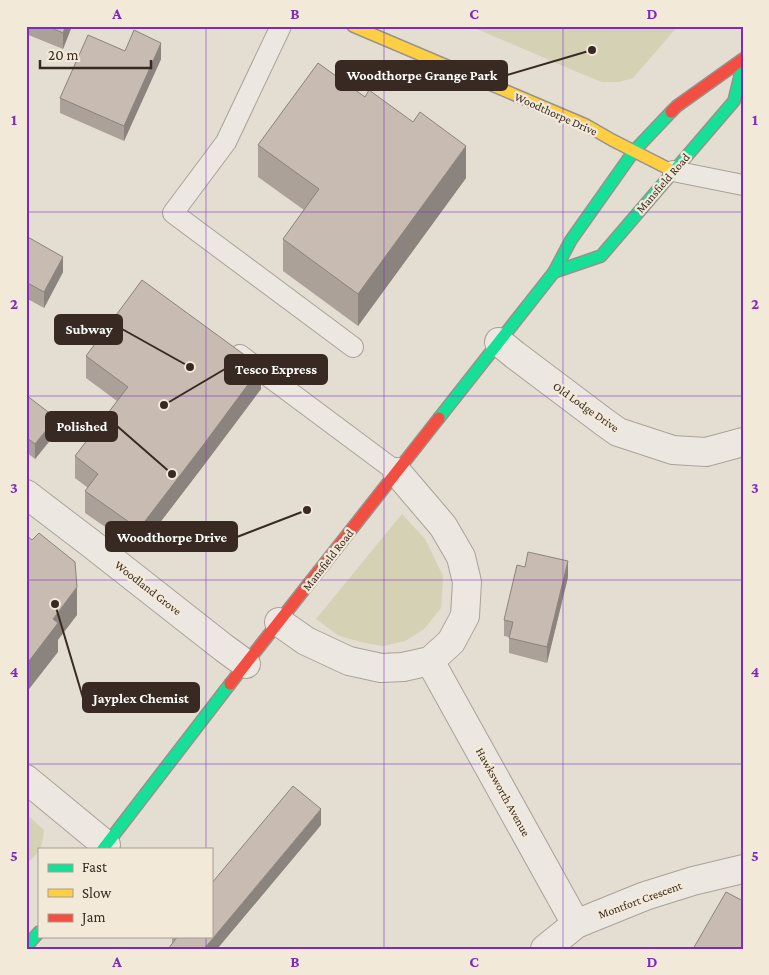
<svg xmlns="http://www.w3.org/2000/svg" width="769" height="975" viewBox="0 0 769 975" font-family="'Crimson Pro',serif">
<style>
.green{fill:#d4d1b5}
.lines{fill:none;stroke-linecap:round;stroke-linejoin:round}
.lane-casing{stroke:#a9a29a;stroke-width:22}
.street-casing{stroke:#a9a29a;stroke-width:30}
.fast-casing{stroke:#99928a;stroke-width:14}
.slow-casing{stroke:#99928a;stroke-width:14}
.jam-casing{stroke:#99928a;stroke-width:14}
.lane{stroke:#ece8e1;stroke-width:20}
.street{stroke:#ece8e1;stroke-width:28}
.fast{stroke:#16e098;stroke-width:11}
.slow{stroke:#ffcf43;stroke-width:11}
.jam{stroke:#f24e42;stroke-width:11}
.wall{fill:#aba199}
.shaded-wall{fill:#8b837d}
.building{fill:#c7bbb2;stroke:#8b837d}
.grid{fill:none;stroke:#7b2cbf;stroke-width:1;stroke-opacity:0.55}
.labels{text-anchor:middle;stroke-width:4.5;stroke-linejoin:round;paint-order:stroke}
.street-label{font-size:12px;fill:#382a22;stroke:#f3e9d9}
.leader{fill:none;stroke:#382a22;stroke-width:2}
.callout-dot{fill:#382a22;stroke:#f3e9d9;stroke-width:2}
.callout{fill:#382a22;stroke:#382a22;stroke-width:2}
.callout-label{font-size:14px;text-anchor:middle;font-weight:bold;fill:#fff}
.neatline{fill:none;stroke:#7b2cbf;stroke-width:2}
.grid-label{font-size:16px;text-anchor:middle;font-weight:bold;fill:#7b2cbf}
</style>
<rect width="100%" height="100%" fill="#e3ddd2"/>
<!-- green -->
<g class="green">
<polygon points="470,26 678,26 633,78 619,82 602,82 582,74"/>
<polygon points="402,514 425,539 443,576 441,608 424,629 405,641 383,646 365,643 339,636 316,619"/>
<path d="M26 814 44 830C43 839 42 844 39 851L26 865Z"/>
</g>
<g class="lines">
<defs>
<g id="lane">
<polyline points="281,26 226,142 173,213 353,347"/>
<polyline points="673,171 743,185"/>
<polyline points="240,355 397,472"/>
</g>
<g id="street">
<polyline points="499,342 515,355 604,422 618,432 673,450 706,452 743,442"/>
<polyline points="26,494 89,542 224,648 246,664"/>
<polyline points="279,622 306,641 349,661 381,668 403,667 430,661 451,642 465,616 467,582 461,557 443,526 397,472"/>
<polyline points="430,661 576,924"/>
<polyline points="26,779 106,845"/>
<polyline points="545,949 576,924 645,896 693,881 743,869"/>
</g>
<g id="fast">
<polyline points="554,272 601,256 734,101 743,64"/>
<polyline points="439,418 554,272 571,240 634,151 671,112"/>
<polyline points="103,849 230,684"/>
<polyline points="26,947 39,932"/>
</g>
<polyline id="slow" points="353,26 586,125 612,140 673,171"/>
<g id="jam">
<polyline points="671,112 677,106 743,59"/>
<polyline points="230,684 439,418"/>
</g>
</defs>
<!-- lane casing -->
<use href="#lane" class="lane-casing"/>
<!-- street casing -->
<use href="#street" class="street-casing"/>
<!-- fast casing -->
<use href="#fast" class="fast-casing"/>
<!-- slow casing -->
<use href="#slow" class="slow-casing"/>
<!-- jam casing -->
<use href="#jam" class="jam-casing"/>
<!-- lane -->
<use href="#lane" class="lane"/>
<!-- street -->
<use href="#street" class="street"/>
<!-- fast -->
<use href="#fast" class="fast"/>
<!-- slow -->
<use href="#slow" class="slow"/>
<!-- jam -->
<use href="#jam" class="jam"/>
</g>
<!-- wall -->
<g class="wall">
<polygon points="26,26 72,26 63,49 26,34"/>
<polygon points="125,51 161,59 124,141 60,113 60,98"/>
<polygon points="258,145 466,178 358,326 283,271 283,239 304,210 258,177"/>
<polygon points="26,236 63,272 44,308 26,298"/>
<polygon points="86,356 261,389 204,465 139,550 85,513 85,491 88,488 75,478 75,456 117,401 86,378"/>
<polygon points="26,395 56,433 35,459 26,452"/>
<polygon points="568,577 547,663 509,653 509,637 504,636 504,620"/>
<polygon points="321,825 217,949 168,949 172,944 172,936 211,936"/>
</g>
<!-- shaded-wall -->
<g class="shaded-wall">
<polygon points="66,26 72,26 63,49 63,33"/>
<polygon points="161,43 161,59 124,141 124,126"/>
<polygon points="466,146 466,178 358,326 358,294"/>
<polygon points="63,257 63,272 44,308 44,292"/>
<polygon points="261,367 261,389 204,465 139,550 139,529"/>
<polygon points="56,418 56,433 35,459 35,444"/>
<polygon points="568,561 568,577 547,663 547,647"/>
<polygon points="77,587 77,615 58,640 58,652 26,693 26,665 53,619"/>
<polygon points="321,809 321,825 217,949 204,949"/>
</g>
<!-- building -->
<g class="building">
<polygon points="47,26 66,26 63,33"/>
<polygon points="134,30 161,43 124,126 60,98 88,35 125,51"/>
<polygon points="318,63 365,97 369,90 413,122 420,112 466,146 358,294 283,239 319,189 258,145"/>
<polygon points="26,236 63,257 44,292 26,282"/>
<polygon points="142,280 261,367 204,444 139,529 85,491 98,474 75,456 128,387 86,356"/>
<polygon points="26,395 56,418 35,444 26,437"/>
<polygon points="39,533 75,562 77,587 53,619 58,623 26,665 26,535 32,540"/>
<polygon points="528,552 568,561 547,647 509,638 513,622 504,620 517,565 525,567"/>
<polygon points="293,786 321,809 204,949 168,949 178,936 211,936 211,884"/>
<polygon points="726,892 743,901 743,949 693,949"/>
</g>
<!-- grid -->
<path class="grid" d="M206 26V849M384 26V949M563 26V949M26 212H743M26 396H743M26 580H743M26 764H743M206 936V949"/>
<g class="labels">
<!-- street labels -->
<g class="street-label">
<text transform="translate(556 114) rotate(24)" y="4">Woodthorpe Drive</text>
<text transform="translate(663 183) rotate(-49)" y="4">Mansfield Road</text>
<text transform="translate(586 407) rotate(35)" y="4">Old Lodge Drive</text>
<text transform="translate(328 560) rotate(-52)" y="4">Mansfield Road</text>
<text transform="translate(148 588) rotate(38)" y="4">Woodland Grove</text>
<text transform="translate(503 792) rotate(61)" y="4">Hawksworth Avenue</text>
<text transform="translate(640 900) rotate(-20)" y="4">Montfort Crescent</text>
</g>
</g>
<!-- callouts -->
<path class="leader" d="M592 50L507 75M190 367L122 329M164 405L225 369M172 474L117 426M307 510L237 537M55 604L83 698"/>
<g class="callout-dot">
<circle cx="592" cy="50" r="5"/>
<circle cx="190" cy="367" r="5"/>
<circle cx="164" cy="405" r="5"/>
<circle cx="172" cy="474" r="5"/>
<circle cx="307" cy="510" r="5"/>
<circle cx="55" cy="604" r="5"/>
</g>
<g class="callout">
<rect x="336" y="61" width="171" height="29" rx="5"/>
<rect x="55" y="315" width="67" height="29" rx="5"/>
<rect x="225" y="355" width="102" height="29" rx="5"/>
<rect x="46" y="412" width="71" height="29" rx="5"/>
<rect x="106" y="522" width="131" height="29" rx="5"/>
<rect x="83" y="683" width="116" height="29" rx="5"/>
</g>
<g class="callout-label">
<text x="422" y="80">Woodthorpe Grange Park</text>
<text x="89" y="334">Subway</text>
<text x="276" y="374">Tesco Express</text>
<text x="82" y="431">Polished</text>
<text x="172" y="542">Woodthorpe Drive</text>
<text x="141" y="703">Jayplex Chemist</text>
</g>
<!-- border -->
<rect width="769" height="975" fill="none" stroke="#f3e9d9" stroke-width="55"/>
<!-- legend -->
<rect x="38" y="848" width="175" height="90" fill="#f3e9d9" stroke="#a89d90"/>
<rect x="48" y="864" width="25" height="8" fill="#16e098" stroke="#a89d90"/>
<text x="82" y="872" font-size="15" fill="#382a22">Fast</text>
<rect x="48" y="889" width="25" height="8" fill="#ffcf43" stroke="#a89d90"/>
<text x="82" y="898" font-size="15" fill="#382a22">Slow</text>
<rect x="48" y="914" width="25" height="8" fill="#f24e42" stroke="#a89d90"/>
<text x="82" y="922" font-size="15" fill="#382a22">Jam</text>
<!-- scale -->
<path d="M40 60v8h111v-8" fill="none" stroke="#382a22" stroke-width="2.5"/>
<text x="48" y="60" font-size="15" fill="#382a22" stroke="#f3e9d9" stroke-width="4" paint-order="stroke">20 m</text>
<rect x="28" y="28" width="714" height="920" class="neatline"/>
<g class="grid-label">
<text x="117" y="19">A</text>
<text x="295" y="19">B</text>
<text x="474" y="19">C</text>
<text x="652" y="19">D</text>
<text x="14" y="125">1</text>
<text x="755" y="125">1</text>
<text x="14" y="309">2</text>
<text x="755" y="309">2</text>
<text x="14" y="493">3</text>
<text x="755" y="493">3</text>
<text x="14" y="677">4</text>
<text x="755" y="677">4</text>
<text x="14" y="861">5</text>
<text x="755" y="861">5</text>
<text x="117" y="967">A</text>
<text x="295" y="967">B</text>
<text x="474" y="967">C</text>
<text x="652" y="967">D</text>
</g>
</svg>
